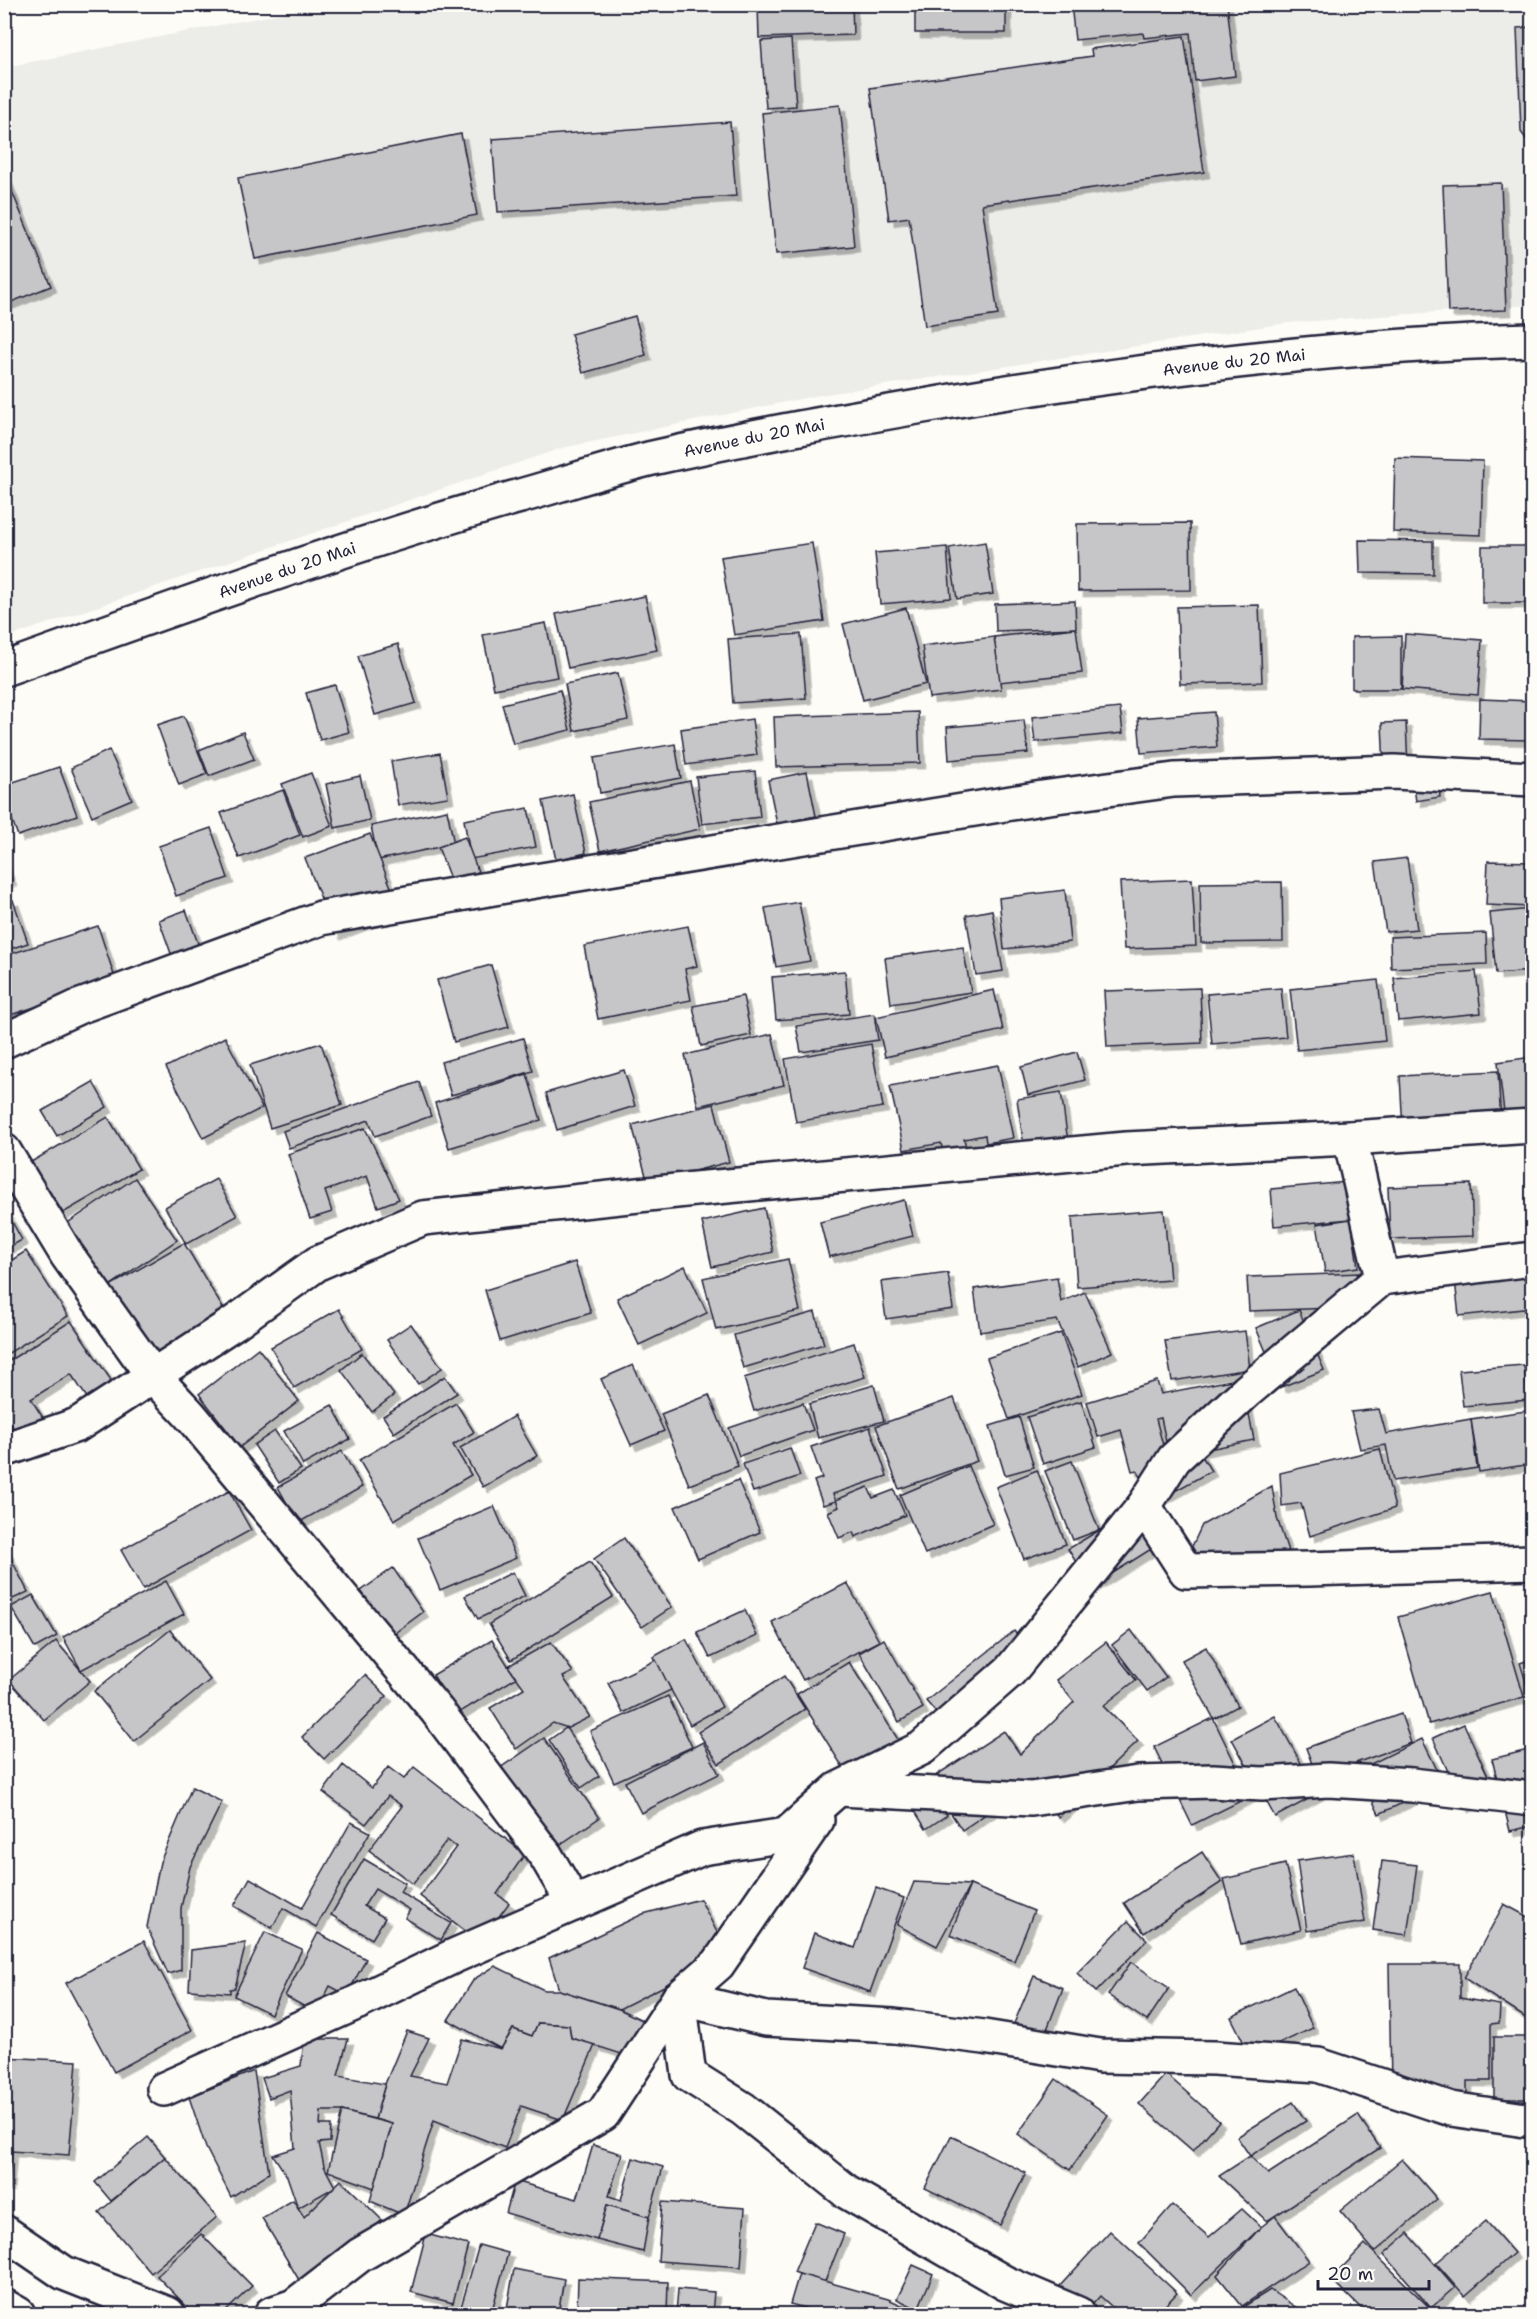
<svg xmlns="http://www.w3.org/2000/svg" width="1537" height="2319" viewBox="0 0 1537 2319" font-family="'Shantell Sans',sans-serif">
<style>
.built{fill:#ecece9}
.building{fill:#c6c6c8;stroke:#22223b;stroke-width:1.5;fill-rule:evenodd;filter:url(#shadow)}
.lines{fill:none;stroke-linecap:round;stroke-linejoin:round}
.street-casing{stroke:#22223b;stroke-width:38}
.secondary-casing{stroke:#22223b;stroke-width:38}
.primary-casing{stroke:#22223b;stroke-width:38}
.street{stroke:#fdfcf7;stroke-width:33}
.secondary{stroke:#fdfcf7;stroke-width:33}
.primary{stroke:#fdfcf7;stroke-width:33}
.labels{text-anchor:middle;stroke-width:4.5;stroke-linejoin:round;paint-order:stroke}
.street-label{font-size:16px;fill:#22223b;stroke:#fdfcf7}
</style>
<defs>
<filter id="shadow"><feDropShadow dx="5.5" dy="5.5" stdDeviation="0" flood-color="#0004"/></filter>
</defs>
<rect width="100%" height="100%" fill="#fdfcf7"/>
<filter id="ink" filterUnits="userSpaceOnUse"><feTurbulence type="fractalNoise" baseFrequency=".0167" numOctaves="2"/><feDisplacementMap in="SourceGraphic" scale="12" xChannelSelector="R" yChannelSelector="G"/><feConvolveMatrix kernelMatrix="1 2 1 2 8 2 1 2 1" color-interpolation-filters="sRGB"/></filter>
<g filter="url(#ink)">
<!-- built -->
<polygon class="built" points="329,4 1018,4 1086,8 1129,4 1532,5 1532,305 1287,323 820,395 562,448 5,638 5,67"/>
<!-- building -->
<g class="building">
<polygon points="758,4 852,4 853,35 759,38"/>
<rect x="915" y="4" width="91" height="29"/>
<polygon points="1071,4 1227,4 1235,76 1195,81 1190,33 1144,38 1143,33 1075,40"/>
<polygon points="1532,27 1532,147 1521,132 1517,28"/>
<polygon points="1184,36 1204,172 982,204 998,315 925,326 909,217 889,220 870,88 1092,56 1091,49"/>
<polygon points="791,39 796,106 766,108 761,41"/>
<polygon points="840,105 854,246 776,254 762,113"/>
<polygon points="730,122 736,196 498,212 492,139"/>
<polygon points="461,134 477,215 255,259 238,178"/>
<polygon points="4,172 51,286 4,305"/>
<polygon points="1501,183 1506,310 1448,312 1443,185"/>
<polygon points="635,316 646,355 583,373 571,334"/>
<polygon points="1395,458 1483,461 1481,535 1393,532"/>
<polygon points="1190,523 1191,590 1078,591 1077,524"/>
<polygon points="1359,540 1433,541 1433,574 1360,573"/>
<polygon points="985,542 993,594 957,599 949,548"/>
<polygon points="812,543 824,621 734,635 721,557"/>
<rect x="1482" y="546" width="50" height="57"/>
<polygon points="947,547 951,598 880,604 875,553"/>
<polygon points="645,596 657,650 568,668 556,614"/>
<polygon points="1075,601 1076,628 996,631 995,604"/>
<polygon points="1259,605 1262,682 1180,684 1177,607"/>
<polygon points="906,608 926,684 863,700 843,624"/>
<polygon points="546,623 557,677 494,689 483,635"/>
<polygon points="1076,628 1082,673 999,682 994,637"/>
<polygon points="801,634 806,698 733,703 728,639"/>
<polygon points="1405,634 1482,640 1478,695 1402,689"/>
<polygon points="1401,636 1401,689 1352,689 1352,637"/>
<polygon points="994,637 1001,689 929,698 922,646"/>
<polygon points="398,644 416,703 375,715 358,656"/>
<polygon points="618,673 628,720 574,731 565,684"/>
<polygon points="335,685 349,732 320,740 306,693"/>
<polygon points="560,690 570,730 513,744 502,704"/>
<polygon points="1480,699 1532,701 1532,740 1479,739"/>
<polygon points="1120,708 1123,733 1035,742 1032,717"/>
<polygon points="918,712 920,763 776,767 774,717"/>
<polygon points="1214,712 1217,747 1141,753 1138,718"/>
<polygon points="184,716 207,774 179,785 157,725"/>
<polygon points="752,719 757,755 686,765 681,729"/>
<polygon points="1024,720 1028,753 949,760 947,727"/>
<polygon points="1406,722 1408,768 1384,769 1382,723"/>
<polygon points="243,732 254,759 209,776 199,750"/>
<polygon points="675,744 681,778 600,793 594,758"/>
<polygon points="109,750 132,799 92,816 71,768"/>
<polygon points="440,753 448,797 398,805 391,761"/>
<polygon points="1436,765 1440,797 1416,801 1411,769"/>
<polygon points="59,767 77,815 18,836 4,798 4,785"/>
<polygon points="755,771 760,817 702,824 696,777"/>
<polygon points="807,772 816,816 777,824 768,780"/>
<polygon points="311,773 332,826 303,837 282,784"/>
<polygon points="360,776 370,820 335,828 326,784"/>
<polygon points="690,781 700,829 600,851 589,802"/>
<polygon points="283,790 300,835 239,858 221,813"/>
<polygon points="573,794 586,853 556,860 543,801"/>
<polygon points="528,808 536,847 471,859 464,820"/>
<polygon points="447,810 454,844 378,860 371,826"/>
<polygon points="211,828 228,878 176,896 159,846"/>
<polygon points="370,834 400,910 335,934 305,858"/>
<polygon points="465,837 485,890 458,900 438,847"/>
<polygon points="1407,858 1417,929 1386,932 1375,862"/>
<polygon points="1488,861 1532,862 1532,907 1486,905"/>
<polygon points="4,862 11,880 4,883"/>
<polygon points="1192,879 1196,946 1124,949 1120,882"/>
<polygon points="1282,882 1283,942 1201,943 1200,883"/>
<polygon points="1065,890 1070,942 1004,949 999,898"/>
<polygon points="13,900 28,943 4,951 4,902"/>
<polygon points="799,902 810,961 776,967 765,908"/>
<polygon points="1532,909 1532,971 1496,974 1490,913"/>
<polygon points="186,910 209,974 173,959 159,920"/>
<polygon points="992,910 1003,971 976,975 966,915"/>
<polygon points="98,926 116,981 4,1017 4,956"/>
<polygon points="688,926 697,966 685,969 691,1000 598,1019 584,946"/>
<polygon points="1486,933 1487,964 1391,968 1390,937"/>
<polygon points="963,947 971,992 891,1004 885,958"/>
<polygon points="491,965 509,1027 454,1042 437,980"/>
<polygon points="845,971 849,1014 776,1020 772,977"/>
<polygon points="1476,971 1481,1013 1398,1021 1394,978"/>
<polygon points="1378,980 1385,1041 1297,1050 1290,989"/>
<polygon points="1200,988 1202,1043 1107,1047 1104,991"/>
<polygon points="1281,988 1286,1037 1212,1044 1207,994"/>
<polygon points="994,990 1003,1030 885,1057 876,1017"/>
<polygon points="743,996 751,1035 701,1046 693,1006"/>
<polygon points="874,1014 878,1040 801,1052 796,1026"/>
<polygon points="772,1034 784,1085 698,1106 685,1055"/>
<polygon points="225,1037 262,1108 203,1138 166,1067"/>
<polygon points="523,1038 533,1071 451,1095 441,1062"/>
<polygon points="321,1043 342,1105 270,1128 250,1065"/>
<polygon points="871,1044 883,1107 796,1122 785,1059"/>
<polygon points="1077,1052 1085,1080 1028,1095 1021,1067"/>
<polygon points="1532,1057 1532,1117 1505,1120 1498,1062"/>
<polygon points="998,1065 1013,1138 986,1143 985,1135 964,1139 966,1147 943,1152 941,1143 904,1150 890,1086"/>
<polygon points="624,1070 635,1106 557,1130 546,1093"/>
<polygon points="1498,1071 1501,1124 1403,1130 1400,1076"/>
<polygon points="527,1074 541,1120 449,1148 435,1103"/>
<polygon points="93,1082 107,1107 57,1136 42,1111"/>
<polygon points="419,1082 431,1116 375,1136 369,1120 289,1148 283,1131"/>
<polygon points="1061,1092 1068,1142 1024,1147 1017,1099"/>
<polygon points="714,1104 729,1162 648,1183 632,1125"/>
<polygon points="108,1117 139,1169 63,1213 31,1162"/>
<polygon points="365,1128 399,1199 378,1207 367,1176 325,1191 332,1212 310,1219 288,1154"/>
<polygon points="135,1178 177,1240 108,1287 66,1224"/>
<polygon points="216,1179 237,1216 186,1244 165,1207"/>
<polygon points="1347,1182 1351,1219 1274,1226 1271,1189"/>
<polygon points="1471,1184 1473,1236 1390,1239 1388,1187"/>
<polygon points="904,1200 913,1236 829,1257 820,1222"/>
<polygon points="764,1208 773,1252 712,1267 702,1222"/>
<polygon points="5,1209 22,1240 4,1250 4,1209"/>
<polygon points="1164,1210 1170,1280 1077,1287 1072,1217"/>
<polygon points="1351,1219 1358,1267 1325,1272 1317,1224"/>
<polygon points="184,1243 227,1315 150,1359 108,1287"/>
<polygon points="26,1251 68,1316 4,1356 4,1265"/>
<polygon points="1532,1254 1532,1308 1459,1316 1453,1262"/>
<polygon points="788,1259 800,1311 716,1330 703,1278"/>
<polygon points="575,1262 591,1313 500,1341 485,1290"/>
<polygon points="685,1266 707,1313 639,1345 617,1298"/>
<polygon points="948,1273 953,1309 886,1319 881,1282"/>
<polygon points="1361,1273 1362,1307 1249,1311 1247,1277"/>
<polygon points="1057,1277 1061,1302 1085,1292 1112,1352 1078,1367 1057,1320 980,1332 974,1289"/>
<polygon points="339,1309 362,1349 294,1388 271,1347"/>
<polygon points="1299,1310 1324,1370 1281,1387 1256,1328"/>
<polygon points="815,1312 824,1344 743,1368 734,1335"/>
<polygon points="71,1321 117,1389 92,1405 71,1374 31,1399 47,1424 22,1441 4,1414 4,1364"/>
<polygon points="411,1324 442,1368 418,1384 387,1340"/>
<polygon points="1245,1331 1250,1369 1172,1381 1165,1341"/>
<polygon points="1061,1333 1082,1394 1009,1419 987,1358"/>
<polygon points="854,1343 865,1377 754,1411 744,1378"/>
<polygon points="258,1348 299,1401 240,1447 199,1394"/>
<polygon points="362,1353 394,1395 372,1412 341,1370"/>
<polygon points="633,1365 664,1431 631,1445 601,1379"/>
<polygon points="1524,1365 1528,1400 1463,1406 1459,1370"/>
<polygon points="445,1376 457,1393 394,1433 383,1416"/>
<path d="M1242 1378 1254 1440 1199 1451 1211 1471 1155 1502 1137 1470 1132 1471 1121 1430 1098 1437 1087 1402 1157 1381 1161 1394ZM1161 1418 1168 1451 1165 1453 1156 1419Z"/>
<polygon points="874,1385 884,1421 818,1438 809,1404"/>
<polygon points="709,1395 738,1466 689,1485 661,1414"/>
<polygon points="954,1398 977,1461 899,1489 876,1426"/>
<polygon points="1081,1401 1096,1447 1043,1464 1027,1417"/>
<polygon points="456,1403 474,1432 453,1445 471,1475 394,1520 359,1460"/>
<polygon points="803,1403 813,1430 739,1456 729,1428"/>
<polygon points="332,1405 350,1439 303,1465 284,1431"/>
<polygon points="1379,1409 1386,1434 1471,1419 1477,1468 1393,1481 1386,1445 1360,1449 1351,1412"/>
<polygon points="1532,1410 1532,1464 1479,1472 1471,1419"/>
<polygon points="514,1416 537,1456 483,1487 460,1448"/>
<polygon points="1019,1417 1034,1467 1005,1475 990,1426"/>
<polygon points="870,1427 887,1476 833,1494 836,1501 823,1505 814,1481 822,1478 811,1447"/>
<polygon points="275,1431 301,1469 279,1483 254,1445"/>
<polygon points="790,1448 800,1476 753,1492 743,1464"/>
<polygon points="1380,1449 1395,1508 1310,1536 1301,1503 1282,1506 1280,1473"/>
<polygon points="342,1451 362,1487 298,1523 278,1487"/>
<polygon points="1072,1461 1099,1530 1073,1540 1045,1471"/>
<polygon points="968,1466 993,1524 925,1554 900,1495"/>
<polygon points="1037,1470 1066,1544 1024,1559 996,1487"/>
<polygon points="738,1480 760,1532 698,1559 675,1507"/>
<polygon points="1272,1486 1277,1518 1289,1554 1188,1555 1202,1525"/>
<polygon points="868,1487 873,1498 894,1490 905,1515 855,1537 853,1532 839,1538 828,1512 839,1507 836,1500"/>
<polygon points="229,1491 251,1530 143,1589 121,1550"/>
<polygon points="494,1506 516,1558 440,1590 418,1538"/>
<polygon points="1133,1510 1156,1546 1091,1587 1068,1549"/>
<polygon points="624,1538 672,1607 642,1627 594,1559"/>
<polygon points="4,1545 28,1592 4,1603"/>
<polygon points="590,1562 613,1597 511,1660 489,1624"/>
<polygon points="393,1568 423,1612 392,1635 361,1591"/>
<polygon points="513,1572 525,1596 478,1619 465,1596"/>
<polygon points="166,1581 184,1614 81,1670 63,1637"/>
<polygon points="847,1583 879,1641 803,1680 772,1622"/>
<polygon points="1493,1591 1524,1697 1429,1724 1398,1617"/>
<polygon points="33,1595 57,1636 35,1648 11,1607"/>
<polygon points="745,1610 757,1636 710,1658 697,1632"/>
<polygon points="170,1630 210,1680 134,1741 94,1691"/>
<polygon points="1131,1630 1166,1677 1147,1691 1112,1645"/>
<polygon points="1014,1631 1030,1651 943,1721 926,1701"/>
<polygon points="686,1639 722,1707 690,1725 653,1657"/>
<polygon points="884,1639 923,1708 899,1722 859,1653"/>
<polygon points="492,1640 516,1678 457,1714 433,1675"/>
<polygon points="56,1641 90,1681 44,1720 9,1680"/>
<polygon points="551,1642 573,1672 563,1677 590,1717 568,1728 553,1723 516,1749 490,1708 524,1688 508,1666"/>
<polygon points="1106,1642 1136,1680 1103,1706 1138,1741 1059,1817 1028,1786 962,1830 929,1780 1004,1731 1020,1754 1074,1702 1056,1680"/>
<polygon points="1206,1647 1238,1706 1214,1719 1182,1660"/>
<polygon points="1532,1659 1532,1700 1531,1700 1520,1663"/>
<polygon points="656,1660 671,1690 623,1713 608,1683"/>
<polygon points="849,1662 899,1741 847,1774 797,1694"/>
<polygon points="365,1675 387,1696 324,1759 302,1737"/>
<polygon points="784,1676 805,1709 719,1764 698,1732"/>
<polygon points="668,1696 692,1747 614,1782 590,1731"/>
<polygon points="1401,1714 1411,1743 1317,1777 1306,1748"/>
<polygon points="1275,1716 1318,1794 1275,1817 1232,1739"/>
<polygon points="1213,1718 1251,1796 1192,1825 1154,1747"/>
<polygon points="1464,1724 1496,1793 1464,1807 1433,1738"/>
<polygon points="566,1728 599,1776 581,1788 549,1740"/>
<polygon points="544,1738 599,1818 555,1848 500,1768"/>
<polygon points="1422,1739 1444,1784 1379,1814 1358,1770"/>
<polygon points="703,1742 719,1774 641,1813 625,1782"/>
<polygon points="1532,1749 1532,1826 1510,1831 1492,1759"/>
<polygon points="343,1765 372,1788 388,1767 404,1779 414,1767 525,1854 497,1894 509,1903 480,1942 420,1896 456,1847 447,1840 413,1884 369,1850 402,1806 388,1796 366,1824 323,1792"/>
<polygon points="192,1787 222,1802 190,1867 181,1908 181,1970 168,1974 147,1927 160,1862"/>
<polygon points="929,1787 947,1815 926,1829 908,1800"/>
<polygon points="351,1822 370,1832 316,1927 283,1908 272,1928 234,1906 250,1878 302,1908"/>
<polygon points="1202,1852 1222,1882 1144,1933 1124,1903"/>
<polygon points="1354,1853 1365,1922 1307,1931 1297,1861"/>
<polygon points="364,1859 405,1883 400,1892 451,1923 441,1940 405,1918 410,1910 375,1889 364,1906 385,1918 372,1939 331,1915"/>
<polygon points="1382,1861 1417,1865 1407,1935 1373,1930"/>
<polygon points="1285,1864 1301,1930 1241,1944 1224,1879"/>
<polygon points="914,1882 970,1885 937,1946 897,1925"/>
<polygon points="970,1885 1034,1911 1014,1961 950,1935"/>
<polygon points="876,1888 904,1898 870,1992 802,1968 814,1933 855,1948"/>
<polygon points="700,1899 722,1942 670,1983 619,2009 559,1990 549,1958 643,1914"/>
<polygon points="1504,1904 1532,1919 1532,2022 1464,1978"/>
<polygon points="1128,1921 1147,1940 1096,1992 1077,1973"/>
<polygon points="265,1932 302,1949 271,2014 234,1996"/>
<polygon points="318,1933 366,1959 347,1995 330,1986 316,2013 285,1996"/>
<polygon points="144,1941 192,2030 114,2072 66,1983"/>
<polygon points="246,1943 235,1988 230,1989 230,1993 189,1990 191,1950"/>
<polygon points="1131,1962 1169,1988 1147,2021 1108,1995"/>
<polygon points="1389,1964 1460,1964 1460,1998 1500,2005 1499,2023 1491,2024 1491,2081 1467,2081 1467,2095 1425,2095 1391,2087"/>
<polygon points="495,1966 544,1990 559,1990 619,2009 669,2033 634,2058 571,2038 569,2025 538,2023 532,2036 513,2029 501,2049 448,2020 474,1979"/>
<polygon points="1034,1976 1063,1988 1041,2045 1010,2033"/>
<polygon points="1294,1987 1313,2028 1251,2057 1231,2017"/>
<polygon points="538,2023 569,2025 571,2038 595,2045 563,2120 521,2106 505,2148 434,2120 404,2215 370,2201 392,2124 375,2119 385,2084 407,2031 429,2038 410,2076 447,2083 462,2039 501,2049 513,2029 532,2036"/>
<rect x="1494" y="2037" width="38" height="62"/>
<polygon points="304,2039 348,2039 338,2076 385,2084 375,2119 342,2111 321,2111 320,2125 331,2125 330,2142 319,2143 324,2166 335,2187 298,2208 287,2176 273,2155 295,2148 290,2090 269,2098 262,2078 301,2066"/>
<polygon points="4,2057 77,2061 69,2155 11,2151 8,2186 4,2186"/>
<polygon points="254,2071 269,2173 231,2197 206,2148 189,2097"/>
<polygon points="1166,2074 1219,2121 1193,2151 1139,2104"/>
<polygon points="1056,2079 1108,2115 1070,2170 1018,2134"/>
<polygon points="1293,2102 1306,2121 1250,2156 1237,2137"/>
<polygon points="342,2111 392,2124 374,2188 328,2171"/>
<polygon points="1358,2115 1380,2148 1267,2221 1219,2176 1250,2156 1268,2174"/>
<polygon points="951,2136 1026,2173 1000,2225 925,2188"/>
<polygon points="148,2137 165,2157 111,2201 95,2182"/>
<polygon points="593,2145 622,2154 609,2196 621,2200 633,2158 663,2167 649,2217 607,2205 597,2240 506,2213 515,2181 577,2199"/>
<polygon points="165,2157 217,2217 151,2273 99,2212"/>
<polygon points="1402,2159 1437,2199 1375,2252 1340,2211"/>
<polygon points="341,2180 382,2220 335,2267 330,2261 299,2280 262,2218 293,2200 304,2217"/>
<polygon points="662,2202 745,2208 741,2267 658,2261"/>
<polygon points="607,2205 649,2217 643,2252 597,2240"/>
<polygon points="1172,2205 1209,2237 1242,2209 1261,2227 1191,2295 1139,2243"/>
<polygon points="1275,2216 1309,2261 1242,2306 1217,2275 1261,2227"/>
<polygon points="1486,2221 1514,2253 1465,2296 1436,2263"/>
<polygon points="815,2222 844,2234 824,2284 794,2272"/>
<polygon points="1110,2231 1177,2293 1157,2314 1120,2314 1100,2296 1086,2312 1059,2287"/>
<polygon points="1408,2233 1455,2287 1431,2308 1384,2254"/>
<polygon points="201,2234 252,2286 223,2314 194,2314 157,2276"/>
<polygon points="426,2234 468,2245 453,2303 411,2292"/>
<polygon points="1365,2244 1430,2308 1424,2314 1367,2314 1331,2279"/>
<polygon points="479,2245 508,2253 491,2314 461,2307"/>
<polygon points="913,2265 933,2274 918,2309 897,2299"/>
<polygon points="514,2269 564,2279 558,2314 506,2314"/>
<polygon points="799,2274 888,2299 922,2314 827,2314 790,2304"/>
<polygon points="578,2278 668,2282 667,2314 577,2314"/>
<polygon points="678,2289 714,2292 712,2314 676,2314"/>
<polygon points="1270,2290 1306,2314 1232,2314"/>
<polygon points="1430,2308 1438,2314 1424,2314"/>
</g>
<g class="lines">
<defs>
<g id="street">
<polyline points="4,1041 78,1007 321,918 517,884 1042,798 1174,780 1394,772 1532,779"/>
<polyline points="1350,1138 1382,1278"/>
<polyline points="4,1151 67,1255 153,1376 189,1414 437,1711 546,1856 574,1904"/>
<polyline points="4,1450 77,1425 234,1323 318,1263 423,1218 695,1189 1126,1149 1350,1138 1532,1126"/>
<polyline points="1144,1506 1174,1459 1247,1391 1382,1278 1532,1259"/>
<polyline points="840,1789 1031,1799 1138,1783 1213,1781 1262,1784 1328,1780 1412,1785 1532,1799"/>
<polyline points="679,1998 766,2019 894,2026 984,2037 1100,2056 1214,2058 1318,2065 1451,2109 1532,2121"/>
<polyline points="679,1998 689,2075 743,2109 847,2192 1005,2283 1078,2314"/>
<polyline points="164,2089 356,2003 454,1956 702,1848 786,1835 838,1789 922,1748 1010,1671 1144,1506 1186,1571 1309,1569 1532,1562"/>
<polyline points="271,2314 294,2306 360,2255 603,2114 679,1998 718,1964 817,1820"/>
</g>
<g id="secondary">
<path id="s1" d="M4 669C173 608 341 548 513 498 561 485 609 468 657 457 755 435 854 418 952 401 1144 369 1338 345 1532 340"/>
</g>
<g id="primary">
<polyline points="4,2232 64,2273 168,2314"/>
<polyline points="4,2306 18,2314"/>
</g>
</defs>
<!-- street casing -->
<use href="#street" class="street-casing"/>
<!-- secondary casing -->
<use href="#secondary" class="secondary-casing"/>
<!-- primary casing -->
<use href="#primary" class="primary-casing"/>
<!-- street -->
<use href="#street" class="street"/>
<!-- secondary -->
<use href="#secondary" class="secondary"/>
<!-- primary -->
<use href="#primary" class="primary"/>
</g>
</g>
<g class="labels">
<!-- street labels -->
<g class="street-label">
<text dy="6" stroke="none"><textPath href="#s1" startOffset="1272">Avenue du 20 Mai</textPath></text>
<text dy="6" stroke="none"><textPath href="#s1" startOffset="786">Avenue du 20 Mai</textPath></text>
<text dy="6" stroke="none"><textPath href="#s1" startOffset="300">Avenue du 20 Mai</textPath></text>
</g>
</g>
<!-- margin -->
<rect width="1537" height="2319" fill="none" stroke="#fdfcf7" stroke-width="24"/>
<rect x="12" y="12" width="1513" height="2295" fill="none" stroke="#22223b" stroke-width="2" filter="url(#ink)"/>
<!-- scale -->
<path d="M1318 2280v9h111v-9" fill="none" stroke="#22223b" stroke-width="3"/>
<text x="1327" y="2280" font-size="18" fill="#22223b" stroke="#fdfcf7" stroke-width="4.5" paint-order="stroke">20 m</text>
</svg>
